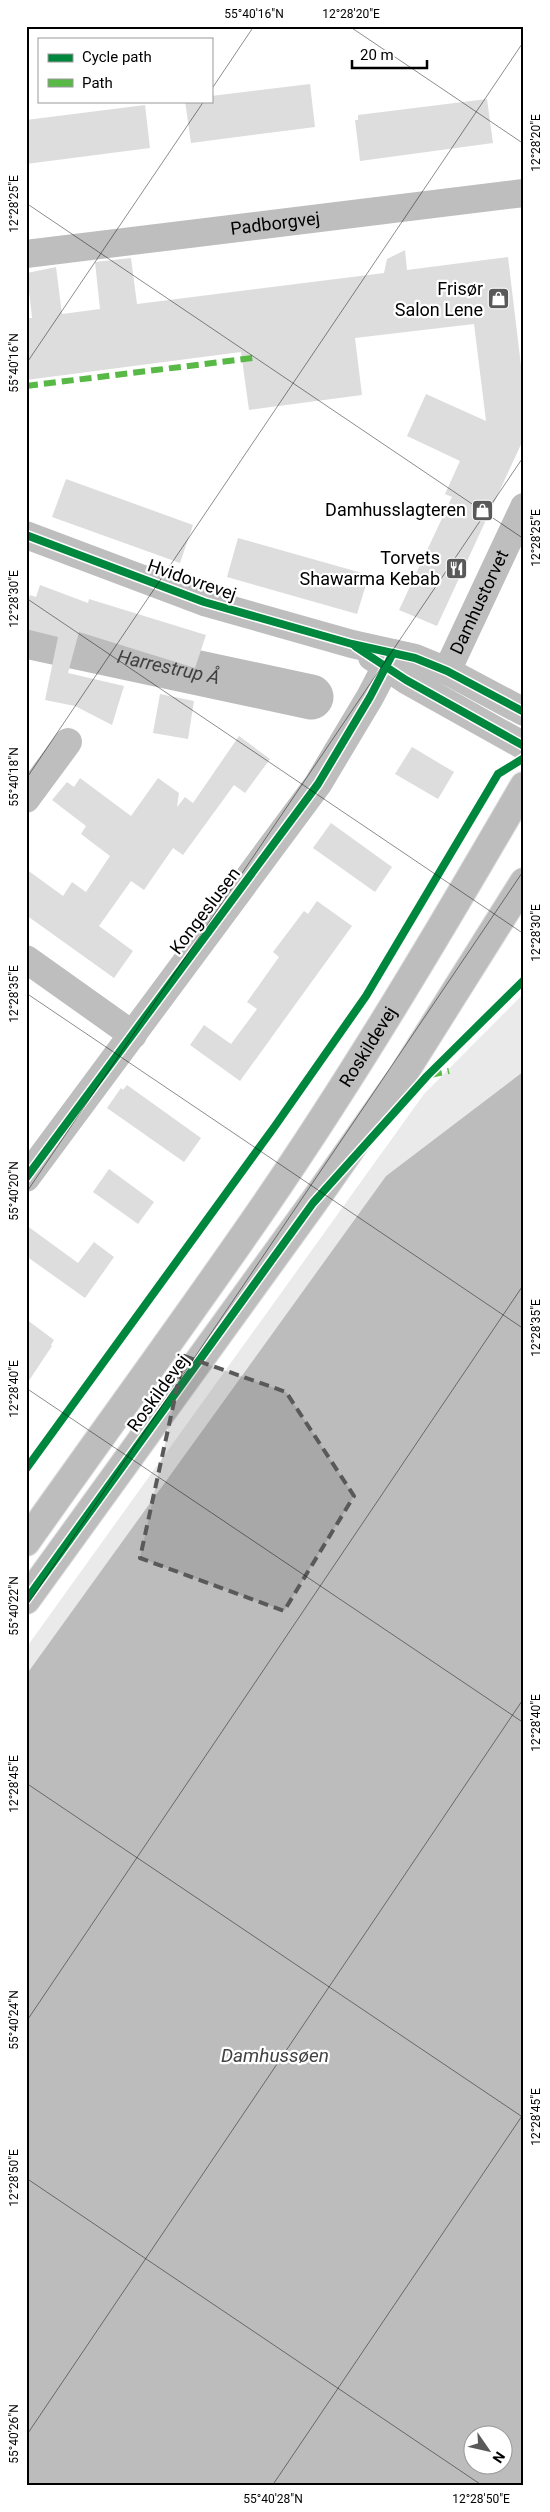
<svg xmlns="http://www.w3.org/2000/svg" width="550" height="2512" viewBox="0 0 550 2512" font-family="Roboto,sans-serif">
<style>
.green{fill:#eaeaea}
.water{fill:#bcbcbc;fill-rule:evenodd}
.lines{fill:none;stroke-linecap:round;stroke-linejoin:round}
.river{stroke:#bcbcbc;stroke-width:45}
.building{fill:#ddd}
.major-casing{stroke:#dbdbdb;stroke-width:30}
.minor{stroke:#bebebe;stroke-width:28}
.major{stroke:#bdbdbd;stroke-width:28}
.quiet{stroke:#58b947;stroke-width:6;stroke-dasharray:12 6;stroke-linecap:butt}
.cycleway-casing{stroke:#fff;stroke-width:11}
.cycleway{stroke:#00873e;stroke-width:8}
.marked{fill:#595959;fill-opacity:0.2;stroke:#595959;stroke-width:4;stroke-dasharray:10 6;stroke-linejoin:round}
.ticks{fill:none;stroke:#000;stroke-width:1;stroke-opacity:0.45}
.labels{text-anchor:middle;stroke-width:4.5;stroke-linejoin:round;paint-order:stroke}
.street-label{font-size:18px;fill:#000;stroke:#fff}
.poi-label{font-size:18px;fill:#000;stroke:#fff;text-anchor:end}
.water-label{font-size:19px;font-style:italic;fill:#414141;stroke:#fff}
.neatline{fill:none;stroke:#000;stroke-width:2}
.ticks-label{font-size:12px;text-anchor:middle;fill:#000}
</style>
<rect width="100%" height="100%" fill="#fff"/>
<!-- green -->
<polygon class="green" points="524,993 524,1071 386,1176 26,1675 26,1648 424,1094"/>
<!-- water -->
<path class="water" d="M524 1071V2486H26V1675L386 1176ZM472 2434H502V2464H472Z"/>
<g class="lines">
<!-- river -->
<path class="river" id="s1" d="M26 636 311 697"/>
</g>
<!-- building -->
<g class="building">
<polygon points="310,84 315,127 191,143 185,101 211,101 211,96"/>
<polygon points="487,99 493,143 360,161 355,120 358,120 358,115"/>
<polygon points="145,105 150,148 26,164 26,120"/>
<polygon points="405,250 407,270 508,257 524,391 524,438 437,626 399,610 452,497 445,494 460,461 407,436 426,394 486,421 474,324 355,338 362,395 249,410 241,352 26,380 26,318 32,318 27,273 56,267 62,314 100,309 95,262 131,258 137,304 384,273 387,259"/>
<polygon points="66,479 193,525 180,563 52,517"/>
<polygon points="238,538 369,575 357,614 227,577"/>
<polygon points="40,585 88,603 89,599 206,635 195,668 79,632 68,673 124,686 112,725 75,706 45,700 58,637 26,629 26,607 30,595 36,597"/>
<polygon points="160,694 194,701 188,739 153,733"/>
<polygon points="239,736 270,759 245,793 234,785 183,855 173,848 144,890 131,881 99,926 133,951 114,978 26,915 26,869 63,896 72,882 86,892 110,856 81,834 86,826 52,800 67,782 74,787 80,778 131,816 158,778 179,793 177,807 185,797 193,803"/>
<polygon points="412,747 454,772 438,799 395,774"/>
<polygon points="331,823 392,867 375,892 313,848"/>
<polygon points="317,901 352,926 240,1081 190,1045 204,1025 231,1044 257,1009 247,1002 279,957 273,952 304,911 308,914"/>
<polygon points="127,1085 201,1138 184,1162 107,1108 121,1088 123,1090"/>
<polygon points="109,1169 154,1202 138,1224 93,1192"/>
<polygon points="26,1225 78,1263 94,1242 114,1257 85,1298 26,1256"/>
<polygon points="26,1319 54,1340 51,1345 52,1346 26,1385"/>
</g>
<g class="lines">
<defs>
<g id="major">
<path id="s4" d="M26 1542C105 1430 186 1320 263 1208 357 1071 441 929 524 786"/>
<polyline points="26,1600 313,1203 404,1073 524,882"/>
</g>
</defs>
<!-- major casing -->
<use href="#major" class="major-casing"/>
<!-- minor -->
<g class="minor">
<path id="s2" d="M26 254 524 193"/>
<polyline points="26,535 204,602 352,644 415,658 447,671 524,712"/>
<polyline points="372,657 406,680 524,746"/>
<path id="s3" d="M447 671 524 507"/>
<polyline points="26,799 68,742"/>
<polyline points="26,959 133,1035"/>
<polyline points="26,1178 318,784 370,697 393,653"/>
</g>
<!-- major -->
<use href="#major" class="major"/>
<!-- quiet -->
<g class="quiet">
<polyline points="26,386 253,358"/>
<polyline points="430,1075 449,1071"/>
</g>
<defs>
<g id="cycleway">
<polyline points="26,535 204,602 352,644 415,658 447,671 524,712"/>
<polyline points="356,647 406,680 524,746"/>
<polyline points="26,1178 318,784 370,697 393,653"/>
<polyline points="26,1469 275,1126 366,996 498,774 524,758"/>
<polyline points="26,1600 313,1203 427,1076 524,980"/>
</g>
</defs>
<!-- cycleway casing -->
<use href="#cycleway" class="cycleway-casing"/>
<!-- cycleway -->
<use href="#cycleway" class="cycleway"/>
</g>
<!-- marked area -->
<path class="marked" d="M184 1356 286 1392 354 1496 284 1611 140 1558Z"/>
<!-- ticks -->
<path class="ticks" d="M349 26 524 144M211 90 254 26M26 203 524 539M26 364 204 101M26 598 524 934M26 779 524 41M26 993 524 1329M26 1193 524 456M26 1388 524 1723M26 1607 524 870M26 1783 524 2118M26 2022 524 1284M26 2178 483 2486M26 2436 524 1698M272 2486 524 2113"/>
<!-- icons -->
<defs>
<symbol id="shop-square" viewBox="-11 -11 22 22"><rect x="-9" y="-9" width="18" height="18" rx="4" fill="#595959" stroke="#fff"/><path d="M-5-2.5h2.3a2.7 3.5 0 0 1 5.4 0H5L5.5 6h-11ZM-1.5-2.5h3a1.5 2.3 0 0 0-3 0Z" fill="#fff"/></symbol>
<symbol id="restaurant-square" viewBox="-11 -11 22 22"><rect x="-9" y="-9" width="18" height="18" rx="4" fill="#595959" stroke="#fff"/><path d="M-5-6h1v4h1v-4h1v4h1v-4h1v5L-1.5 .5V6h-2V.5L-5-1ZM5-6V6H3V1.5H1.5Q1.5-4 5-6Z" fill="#fff"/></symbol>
</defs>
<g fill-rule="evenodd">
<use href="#shop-square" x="486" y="286" width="25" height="25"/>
<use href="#shop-square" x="470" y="498" width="25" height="25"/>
<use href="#restaurant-square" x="444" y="556" width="25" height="25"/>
</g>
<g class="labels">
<!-- street labels -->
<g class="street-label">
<text dy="6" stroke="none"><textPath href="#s2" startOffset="251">Padborgvej</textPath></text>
<text transform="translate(192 580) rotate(19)" y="6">Hvidovrevej</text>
<text dy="6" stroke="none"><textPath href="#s3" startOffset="76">Damhustorvet</textPath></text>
<text transform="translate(205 911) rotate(-53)" y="6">Kongeslusen</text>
<text dy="6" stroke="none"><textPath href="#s4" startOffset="602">Roskildevej</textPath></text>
<text transform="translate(158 1393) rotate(-54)" y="6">Roskildevej</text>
</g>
<!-- poi labels -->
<g class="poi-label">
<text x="483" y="295">Frisør<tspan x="483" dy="21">Salon Lene</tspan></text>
<text x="466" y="516">Damhusslagteren</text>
<text x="440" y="564">Torvets<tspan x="440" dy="21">Shawarma Kebab</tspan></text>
</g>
<!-- water labels -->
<g class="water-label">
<text dy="7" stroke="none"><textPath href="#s1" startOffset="146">Harrestrup Å</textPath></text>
<text x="275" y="2062">Damhussøen</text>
</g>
</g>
<!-- border -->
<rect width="550" height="2512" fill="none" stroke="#ffffff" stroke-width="55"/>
<!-- legend -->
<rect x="38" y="38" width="175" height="65" fill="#ffffff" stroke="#999999"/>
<rect x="48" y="54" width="25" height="8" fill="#00873e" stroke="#999999"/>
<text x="82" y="62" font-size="15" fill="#000000">Cycle path</text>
<rect x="48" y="79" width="25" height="8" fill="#58b947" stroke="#999999"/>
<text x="82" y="88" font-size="15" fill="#000000">Path</text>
<!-- north arrow -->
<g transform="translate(488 2450) rotate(124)"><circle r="24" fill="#ffffff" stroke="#999999"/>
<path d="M0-4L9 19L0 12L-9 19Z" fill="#595959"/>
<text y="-8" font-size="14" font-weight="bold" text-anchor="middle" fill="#000000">N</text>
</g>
<!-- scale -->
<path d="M352 60v8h75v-8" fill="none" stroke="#000000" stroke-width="2.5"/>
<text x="360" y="60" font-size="15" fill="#000000" stroke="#ffffff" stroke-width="4" paint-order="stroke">20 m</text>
<rect x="28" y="28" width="494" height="2456" class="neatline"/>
<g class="ticks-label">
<text x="254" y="18">55°40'16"N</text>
<text x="351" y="18">12°28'20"E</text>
<text transform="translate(536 143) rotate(-90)" y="4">12°28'20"E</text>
<text transform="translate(14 204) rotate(-90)" y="4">12°28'25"E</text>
<text transform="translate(14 363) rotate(-90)" y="4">55°40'16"N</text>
<text transform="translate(536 538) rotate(-90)" y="4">12°28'25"E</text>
<text transform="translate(14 599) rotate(-90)" y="4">12°28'30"E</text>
<text transform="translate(14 777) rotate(-90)" y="4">55°40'18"N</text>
<text transform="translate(536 933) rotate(-90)" y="4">12°28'30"E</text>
<text transform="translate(14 994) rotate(-90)" y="4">12°28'35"E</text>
<text transform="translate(14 1191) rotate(-90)" y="4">55°40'20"N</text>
<text transform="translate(536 1328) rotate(-90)" y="4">12°28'35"E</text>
<text transform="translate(14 1389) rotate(-90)" y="4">12°28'40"E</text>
<text transform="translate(14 1606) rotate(-90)" y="4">55°40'22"N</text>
<text transform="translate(536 1723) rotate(-90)" y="4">12°28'40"E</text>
<text transform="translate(14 1784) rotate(-90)" y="4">12°28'45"E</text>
<text transform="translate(14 2020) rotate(-90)" y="4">55°40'24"N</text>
<text transform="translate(536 2117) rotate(-90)" y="4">12°28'45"E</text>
<text transform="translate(14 2178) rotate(-90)" y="4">12°28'50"E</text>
<text transform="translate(14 2434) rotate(-90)" y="4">55°40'26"N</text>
<text x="273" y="2503">55°40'28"N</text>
<text x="481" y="2503">12°28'50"E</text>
</g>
</svg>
